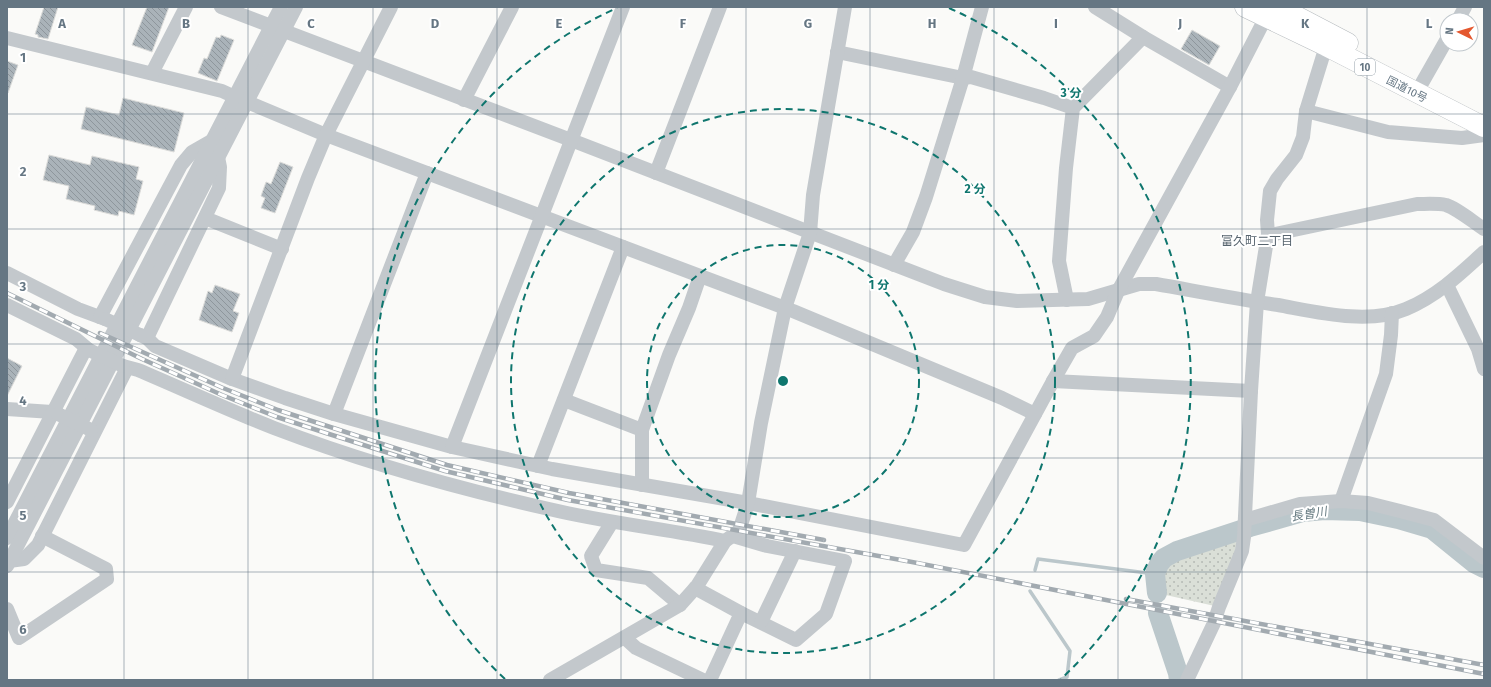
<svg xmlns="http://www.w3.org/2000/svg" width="1491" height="687" viewBox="0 0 1491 687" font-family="'Fira Sans','Noto Sans JP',sans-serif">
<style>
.park{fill:url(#park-dots)}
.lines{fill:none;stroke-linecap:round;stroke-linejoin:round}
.stream{stroke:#bbc7cb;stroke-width:3.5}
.river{stroke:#bbc7cb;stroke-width:20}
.building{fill:url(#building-back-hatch);stroke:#dcdcda}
.highway-casing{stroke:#b4b9bd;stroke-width:21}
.minor{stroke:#c3c8cc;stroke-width:14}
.highway{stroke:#fff;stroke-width:20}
.rail-casing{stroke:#a2aab0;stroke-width:4.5}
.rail{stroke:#fff;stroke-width:3;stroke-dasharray:9;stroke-linecap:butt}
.minor-bridge{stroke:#c3c8cc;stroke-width:14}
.grid{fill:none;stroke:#657683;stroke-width:1;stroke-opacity:0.55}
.ring{fill:none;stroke:#0f766e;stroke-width:2;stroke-dasharray:7 5}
.labels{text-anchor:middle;stroke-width:4;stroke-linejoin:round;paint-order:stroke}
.shield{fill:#fff;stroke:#939fa8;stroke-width:1}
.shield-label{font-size:10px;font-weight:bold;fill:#657683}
.street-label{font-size:11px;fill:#657683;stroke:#fff}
.neighbourhood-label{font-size:12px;fill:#57646e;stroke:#fff}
.water-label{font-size:12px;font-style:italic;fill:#60757c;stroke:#fff}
.grid-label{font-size:13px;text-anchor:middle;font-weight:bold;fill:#657683;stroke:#fff;stroke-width:4;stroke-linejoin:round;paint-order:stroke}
.centre{fill:#0f766e;stroke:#fff;stroke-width:2}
.ring-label{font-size:12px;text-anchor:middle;font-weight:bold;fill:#0f766e;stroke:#fff;stroke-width:4;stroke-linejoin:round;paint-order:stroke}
</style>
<defs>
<pattern id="park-dots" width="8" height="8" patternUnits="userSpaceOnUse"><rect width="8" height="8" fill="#dadfd7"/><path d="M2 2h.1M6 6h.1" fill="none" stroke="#b4b9b4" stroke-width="1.8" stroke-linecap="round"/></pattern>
<pattern id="building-back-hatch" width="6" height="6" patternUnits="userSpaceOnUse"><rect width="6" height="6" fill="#aab3b9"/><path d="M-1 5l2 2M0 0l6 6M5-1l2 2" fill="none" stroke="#8e969c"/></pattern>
</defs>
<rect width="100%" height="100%" fill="#fafaf8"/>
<!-- park -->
<path class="park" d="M1244 529 1219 607 1157 593C1156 583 1153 572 1159 563 1170 549 1226 535 1244 529Z"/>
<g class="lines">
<!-- stream -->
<g class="stream">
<polyline points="1035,570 1038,559 1155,574"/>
<polyline points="1030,591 1070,651 1067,677 1059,680"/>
</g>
<!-- river -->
<g class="river">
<polyline points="1157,593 1155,574 1159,564 1164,558 1177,551 1250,527 1303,512 1324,510 1360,511 1398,519 1432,529 1474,563 1484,568"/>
<polyline points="1158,613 1178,673 1179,680"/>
</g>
</g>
<!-- building -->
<g class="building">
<polygon points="44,7 58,7 48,39 38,37 38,35 35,34"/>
<polygon points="147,7 169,7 152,52 132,45"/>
<polygon points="1192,30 1220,46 1209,65 1181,49"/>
<polygon points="221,35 234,40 217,81 198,73 204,58 207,59 216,37 220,38"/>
<polygon points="7,61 18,65 8,93 7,93"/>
<polygon points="123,98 184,113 174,152 81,129 86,107 119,115"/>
<polygon points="49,155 90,165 92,156 139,167 136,179 143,181 134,215 119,211 118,216 94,210 95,206 66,199 69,186 43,180"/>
<polygon points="280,162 293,167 275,213 261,208 265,198 261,196 266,182 271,184"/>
<polygon points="215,285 240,294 233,311 239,313 232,332 199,320 208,291 212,293"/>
<polygon points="7,358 22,366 7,396"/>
</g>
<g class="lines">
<defs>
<g id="highway">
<polyline points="1245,7 1326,46 1484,127"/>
<polyline points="1279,7 1348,43"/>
</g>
</defs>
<!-- highway casing -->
<use href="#highway" class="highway-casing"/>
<!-- minor -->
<g class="minor">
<path d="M221 7 571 140 944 284 985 297 1017 301 1088 299 1139 284H1156C1196 291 1237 299 1278 305 1317 312 1368 325 1406 309 1437 296 1460 274 1484 252"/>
<polyline points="1095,7 1143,37 1230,87"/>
<polyline points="1458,20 1465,7"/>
<polyline points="7,38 222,91 235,97 326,135 793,311 1002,398 1035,414"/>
<polyline points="837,52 963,78 971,77 1044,98 1073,108"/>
<polyline points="152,73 186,7"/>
<polyline points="1422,83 1447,39"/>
<polyline points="464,100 512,7"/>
<polyline points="1306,111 1388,132 1462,138 1484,135"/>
<polyline points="656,173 720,7"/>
<polyline points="205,218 282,249"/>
<path d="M1268 234H1275L1417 204C1426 204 1437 203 1446 205 1458 209 1473 222 1484 229"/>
<polyline points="894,265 913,232 926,197 963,78 982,7"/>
<polyline points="7,273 78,309 105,319"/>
<polyline points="1447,285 1478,349 1484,369"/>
<polyline points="1067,300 1059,261 1066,168 1073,108 1143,37"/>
<polyline points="7,305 76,339 89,350"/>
<polyline points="100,317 181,165 192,152 213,140"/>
<polyline points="140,335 147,338 155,346 232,379 285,398 334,414 452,447 552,469 748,503 964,545 1053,381 1072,348 1094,336 1107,317 1118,291 1230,87 1270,9"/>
<polyline points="147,338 219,188 220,167 218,157"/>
<path d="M123 366 138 370C183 389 228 410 274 428 363 462 456 488 549 509 607 523 667 529 725 541"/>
<polyline points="232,379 308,178 326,135 391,7"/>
<polyline points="1053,381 1251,391"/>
<polyline points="564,400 642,430"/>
<polyline points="7,409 52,412 58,414"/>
<polyline points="334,414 427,173"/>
<polyline points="452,447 623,7"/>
<polyline points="538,466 623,247"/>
<polyline points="642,485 642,430 669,355 689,308 700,276"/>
<polyline points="1341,501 1386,374 1391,335 1392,313"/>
<polyline points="7,502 86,348"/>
<polyline points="1245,520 1300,504 1341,501 1368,503 1400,511 1434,520 1484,558"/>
<polyline points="612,522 591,556 596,570 648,578 680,605"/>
<polyline points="733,536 767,546 845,561 826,614 796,640 741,613"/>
<polyline points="7,538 281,7"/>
<polyline points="9,561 24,559 38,545 127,368"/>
<polyline points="7,566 296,7"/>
<polyline points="695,588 741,613 710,680"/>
<polyline points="7,609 19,638 107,579 106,569 42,536"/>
<polyline points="761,622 795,551"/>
<polyline points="625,638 636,648 703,680"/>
<polyline points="550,680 680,605 697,586 725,541 739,531 748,503 761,423 785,308 810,233 813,195 845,7"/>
<polyline points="1187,680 1214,623 1219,607 1242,551 1244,537 1251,391 1257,302 1268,234 1267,220 1270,191 1277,179 1296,155 1303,137 1306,111 1326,46 1329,39"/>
</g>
<!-- highway -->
<use href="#highway" class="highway"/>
<defs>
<g id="rail">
<polyline points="7,293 142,359 222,395 277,417 329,434 445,471 568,500 912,562 1484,674"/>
<polyline points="100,333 223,388 278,410 447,465 569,493 824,540"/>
<polyline points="1126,599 1484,665"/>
</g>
</defs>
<!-- rail casing -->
<use href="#rail" class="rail-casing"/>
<!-- rail -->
<use href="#rail" class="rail"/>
<!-- minor-bridge -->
<g class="minor-bridge">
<polyline points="105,319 140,335"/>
<polyline points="89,350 123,366"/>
<polyline points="58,414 91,430"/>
</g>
</g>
<!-- grid -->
<path class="grid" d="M124 7V680M248 7V680M373 7V680M497 7V680M621 7V680M746 7V680M870 7V680M994 7V680M1118 7V680M1242 7V680M1367 7V680M7 114H1484M7 229H1484M7 344H1484M7 458H1484M7 572H1484"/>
<!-- distance rings -->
<g class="ring">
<circle cx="783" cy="381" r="136"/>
<circle cx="783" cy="381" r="272"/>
<path d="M505 679A408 408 0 0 1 617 8M949 8A408 408 0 0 1 1061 679"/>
</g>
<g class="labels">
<!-- shield labels -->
<rect class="shield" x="1355" y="59" width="20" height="16" rx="3"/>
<g class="shield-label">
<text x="1365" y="71">10</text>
</g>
<!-- street labels -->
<g class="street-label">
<text transform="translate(1407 89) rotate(27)" y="4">国道10号</text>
</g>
<!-- neighbourhood labels -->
<g class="neighbourhood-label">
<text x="1257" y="245">富久町二丁目</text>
</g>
<!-- water labels -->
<g class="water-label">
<text transform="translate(1309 514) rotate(-9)" y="4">長曽川</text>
</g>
</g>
<g class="grid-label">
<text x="62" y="28">A</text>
<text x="186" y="28">B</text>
<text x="311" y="28">C</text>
<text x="435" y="28">D</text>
<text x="559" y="28">E</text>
<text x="683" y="28">F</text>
<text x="808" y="28">G</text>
<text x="932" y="28">H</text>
<text x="1056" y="28">I</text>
<text x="1180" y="28">J</text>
<text x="1305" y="28">K</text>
<text x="1429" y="28">L</text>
<text x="23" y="62">1</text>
<text x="23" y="176">2</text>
<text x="23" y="291">3</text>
<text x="23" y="405">4</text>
<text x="23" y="520">5</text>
<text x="23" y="634">6</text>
</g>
<circle cx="783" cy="381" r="6" class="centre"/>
<g class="ring-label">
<text x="1071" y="97">3 分</text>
<text x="975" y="193">2 分</text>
<text x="879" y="289">1 分</text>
</g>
<!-- border -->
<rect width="1491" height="687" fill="none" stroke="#657683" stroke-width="16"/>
<!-- north arrow -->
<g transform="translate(1459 32) rotate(275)"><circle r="19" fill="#ffffff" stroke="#c1c8cd"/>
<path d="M0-3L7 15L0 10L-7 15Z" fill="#e4572e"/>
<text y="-6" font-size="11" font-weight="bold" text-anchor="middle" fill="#657683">N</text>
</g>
</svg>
